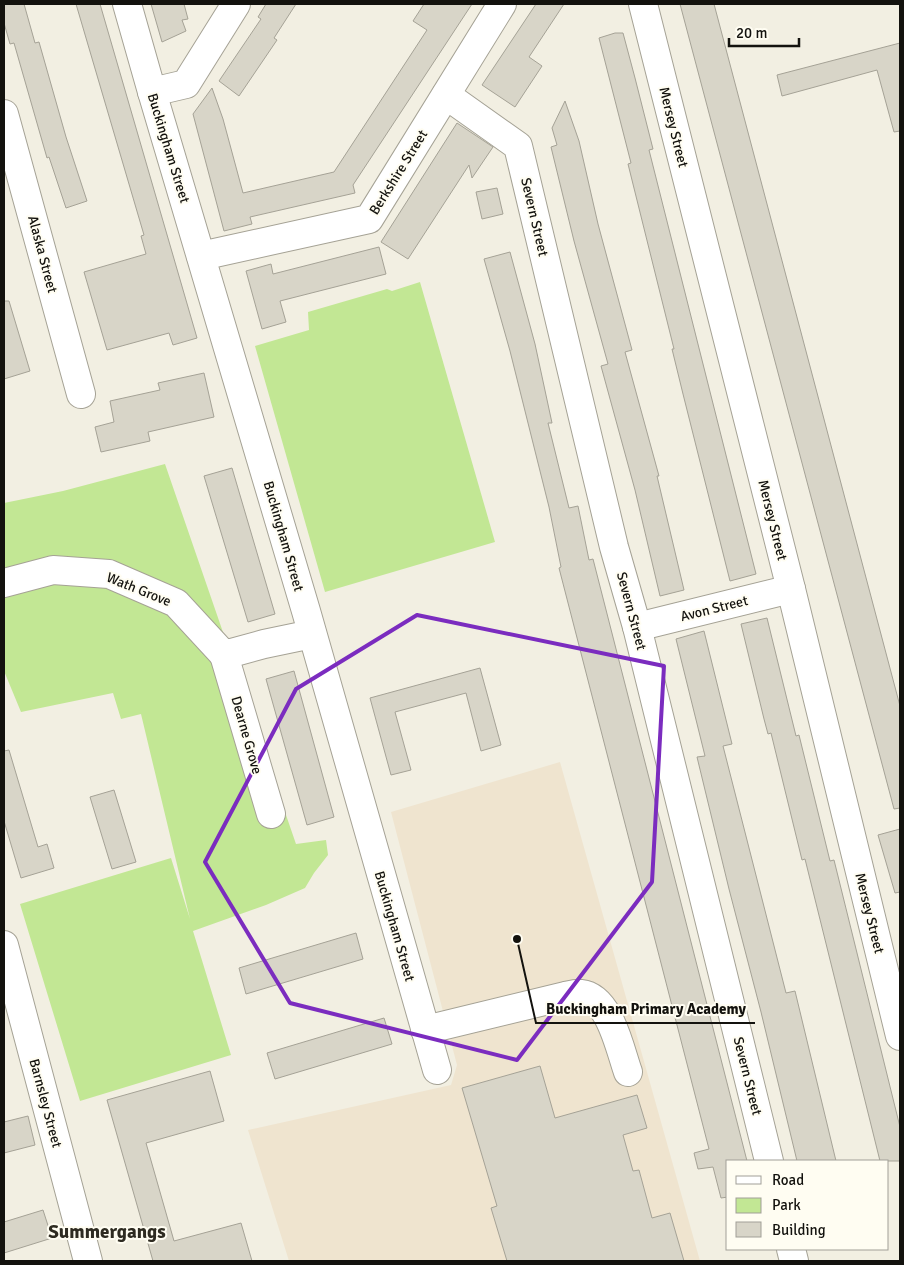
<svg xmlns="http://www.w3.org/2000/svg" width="904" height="1265" viewBox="0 0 904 1265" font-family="Signika,sans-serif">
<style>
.education{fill:#efe4cf}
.green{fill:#c2e794}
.building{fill:#d8d5c8;stroke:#a5a296}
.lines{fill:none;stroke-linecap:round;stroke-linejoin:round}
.minor-casing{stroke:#a5a295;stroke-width:30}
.minor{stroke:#fff;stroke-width:28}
.marked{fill:none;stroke:#7b2cbf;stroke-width:4;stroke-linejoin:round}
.labels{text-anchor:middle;stroke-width:4;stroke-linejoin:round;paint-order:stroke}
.street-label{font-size:14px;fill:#13120e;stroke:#fffdf2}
.district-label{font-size:19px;font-weight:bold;fill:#2e2b21;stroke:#fffdf2}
.leader{fill:none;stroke:#13120e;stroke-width:2}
.callout-dot{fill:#13120e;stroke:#fffdf2;stroke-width:2}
.callout-label{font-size:15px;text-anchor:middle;font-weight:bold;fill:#13120e;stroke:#fffdf2;stroke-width:4;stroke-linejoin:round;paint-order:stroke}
</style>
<rect width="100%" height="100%" fill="#f2efe2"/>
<!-- education -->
<polygon class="education" points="560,762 700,1261 289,1261 248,1130 451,1085 457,1065 391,812"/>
<!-- green -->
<g class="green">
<polygon points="420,282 495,542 325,592 255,346 309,330 308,312 387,289 392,291"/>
<polygon points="165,464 296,844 326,840 328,855 314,873 305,888 266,905 193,931 231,1055 80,1101 20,904 171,858 190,919 141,714 121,719 113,693 21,712 4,671 4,503 63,491"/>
</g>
<!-- building -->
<g class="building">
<polygon points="4,4 24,4 35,43 39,42 66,137 87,201 66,208 49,157 47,158 14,43 10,44 4,23"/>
<polygon points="76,4 100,4 197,338 173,345 169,333 107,350 84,272 146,254 141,236 144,235"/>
<polygon points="151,4 184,4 188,19 182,20 186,31 162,42"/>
<polygon points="266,4 296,4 274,38 277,40 239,96 219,81 261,19 258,17"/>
<polygon points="424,4 472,4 353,185 355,193 250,217 252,224 224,231 193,114 212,88 223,119 243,193 334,172 427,30 413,21"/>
<polygon points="536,4 564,4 529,57 542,66 515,107 482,85"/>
<polygon points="680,4 714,4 900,706 900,808 894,809"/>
<polygon points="615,33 623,33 635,78 653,149 649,150 756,574 730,581 683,394 672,349 674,349 628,164 631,163 599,38"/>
<polygon points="900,43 900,131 894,132 877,70 782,96 777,75"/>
<polygon points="565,101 579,141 598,224 632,350 625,352 659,476 657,476 684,590 660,596 635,490 601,366 608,364 574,241 551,147 557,145 552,128"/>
<polygon points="457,123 493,147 472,178 469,165 408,259 381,242"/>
<polygon points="497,188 503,214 482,219 476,192"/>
<polygon points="379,247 386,274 280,301 286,322 262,329 246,271 271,264 273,274"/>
<polygon points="510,252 535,344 552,423 548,423 569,508 578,506 589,560 593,559 747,1161 728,1161 728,1197 721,1198 713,1167 698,1169 694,1153 709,1149 559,568 561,567 549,507 510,351 484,259"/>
<polygon points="4,301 9,301 30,371 4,379"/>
<polygon points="204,373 214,417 148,432 150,441 101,452 95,427 114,422 110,401 160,390 158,383"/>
<polygon points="232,468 275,614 248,622 204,476"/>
<polygon points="767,618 796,736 799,735 830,861 834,860 900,1127 900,1161 880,1161 805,859 802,860 771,733 768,734 764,719 741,624"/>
<polygon points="704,631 732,744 723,746 786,993 795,991 836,1161 797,1161 761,1012 729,889 697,757 705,756 676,639"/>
<polygon points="480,668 501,745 481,751 466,693 395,712 411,770 391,775 370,698"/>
<polygon points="294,671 334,817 307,825 266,679"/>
<polygon points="9,750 38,847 47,844 54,868 21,878 4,821 4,751"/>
<polygon points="114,790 136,862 112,869 90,797"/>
<polygon points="900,829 900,892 895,893 878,835"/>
<polygon points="356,933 363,959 246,994 239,968"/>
<polygon points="384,1018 392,1044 275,1079 267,1053"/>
<polygon points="540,1066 555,1118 637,1095 647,1128 623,1135 633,1171 639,1170 652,1218 670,1213 684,1261 507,1261 491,1208 497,1206 462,1088"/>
<polygon points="210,1071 224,1121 146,1143 174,1241 241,1223 252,1261 153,1261 107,1100"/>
<polygon points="28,1116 35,1145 4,1153 4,1122"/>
<polygon points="43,1210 52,1238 4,1253 4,1222"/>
</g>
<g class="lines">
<defs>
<g id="minor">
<polyline points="127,4 152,92 306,611 437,1070"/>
<polyline points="643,4 791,589 900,1036"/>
<polyline points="152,92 186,84 236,4"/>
<polyline points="446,95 518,146 614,547 637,627 769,1161"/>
<polyline points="4,114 81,394"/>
<polyline points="201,256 369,219 502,4"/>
<polyline points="4,583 53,570 109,574 176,603 224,655 264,644 312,634"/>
<polyline points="637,627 791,589"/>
<polyline points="224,655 271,814"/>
<polyline points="4,945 88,1261"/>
<path d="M425 1030 565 996C570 995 577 993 581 994 610 997 620 1050 628 1072"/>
<polyline points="791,1249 794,1261"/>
</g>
</defs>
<!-- minor casing -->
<use href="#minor" class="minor-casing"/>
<!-- minor -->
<use href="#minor" class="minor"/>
</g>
<!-- marked area -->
<path class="marked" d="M417 615 664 666 652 882 517 1060 290 1003 205 862 296 689Z"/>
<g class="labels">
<!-- street labels -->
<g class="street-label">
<text transform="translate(674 127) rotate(76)" y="5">Mersey Street</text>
<text transform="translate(169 148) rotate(73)" y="5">Buckingham Street</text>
<text transform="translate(398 172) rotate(-58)" y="5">Berkshire Street</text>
<text transform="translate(535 217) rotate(77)" y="5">Severn Street</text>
<text transform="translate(43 254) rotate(75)" y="5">Alaska Street</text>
<text transform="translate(773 520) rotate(76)" y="5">Mersey Street</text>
<text transform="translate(284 536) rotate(74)" y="5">Buckingham Street</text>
<text transform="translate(139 589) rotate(22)" y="5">Wath Grove</text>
<text transform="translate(714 608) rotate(-14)" y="5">Avon Street</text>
<text transform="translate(632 611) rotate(75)" y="5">Severn Street</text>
<text transform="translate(247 735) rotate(74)" y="5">Dearne Grove</text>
<text transform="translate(870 913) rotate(76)" y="5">Mersey Street</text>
<text transform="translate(395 926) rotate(74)" y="5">Buckingham Street</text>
<text transform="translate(748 1076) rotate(76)" y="5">Severn Street</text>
<text transform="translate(46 1103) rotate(75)" y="5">Barnsley Street</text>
</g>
<!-- district labels -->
<g class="district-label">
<text x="107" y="1238">Summergangs</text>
</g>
</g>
<!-- callouts -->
<path class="leader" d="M517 939L536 1023H755"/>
<circle class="callout-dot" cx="517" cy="939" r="5"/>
<g class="callout-label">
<text x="646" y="1014">Buckingham Primary Academy</text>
</g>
<!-- border -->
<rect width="904" height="1265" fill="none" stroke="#13120e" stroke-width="10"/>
<!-- legend -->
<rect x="726" y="1160" width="162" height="90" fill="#fffdf2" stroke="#a19f97"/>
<rect x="736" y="1176" width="25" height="8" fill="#ffffff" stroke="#a19f97"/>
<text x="772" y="1185" font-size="15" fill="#13120e">Road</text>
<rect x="736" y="1198" width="25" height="15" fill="#c2e794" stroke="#a19f97"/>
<text x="772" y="1210" font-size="15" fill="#13120e">Park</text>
<rect x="736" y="1222" width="25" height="15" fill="#d8d5c8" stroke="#a19f97"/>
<text x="772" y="1235" font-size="15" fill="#13120e">Building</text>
<!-- scale -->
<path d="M729 38v8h70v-8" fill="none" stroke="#13120e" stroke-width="2.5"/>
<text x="736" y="38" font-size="15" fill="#13120e" stroke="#fffdf2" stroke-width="4" paint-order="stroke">20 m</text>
</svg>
